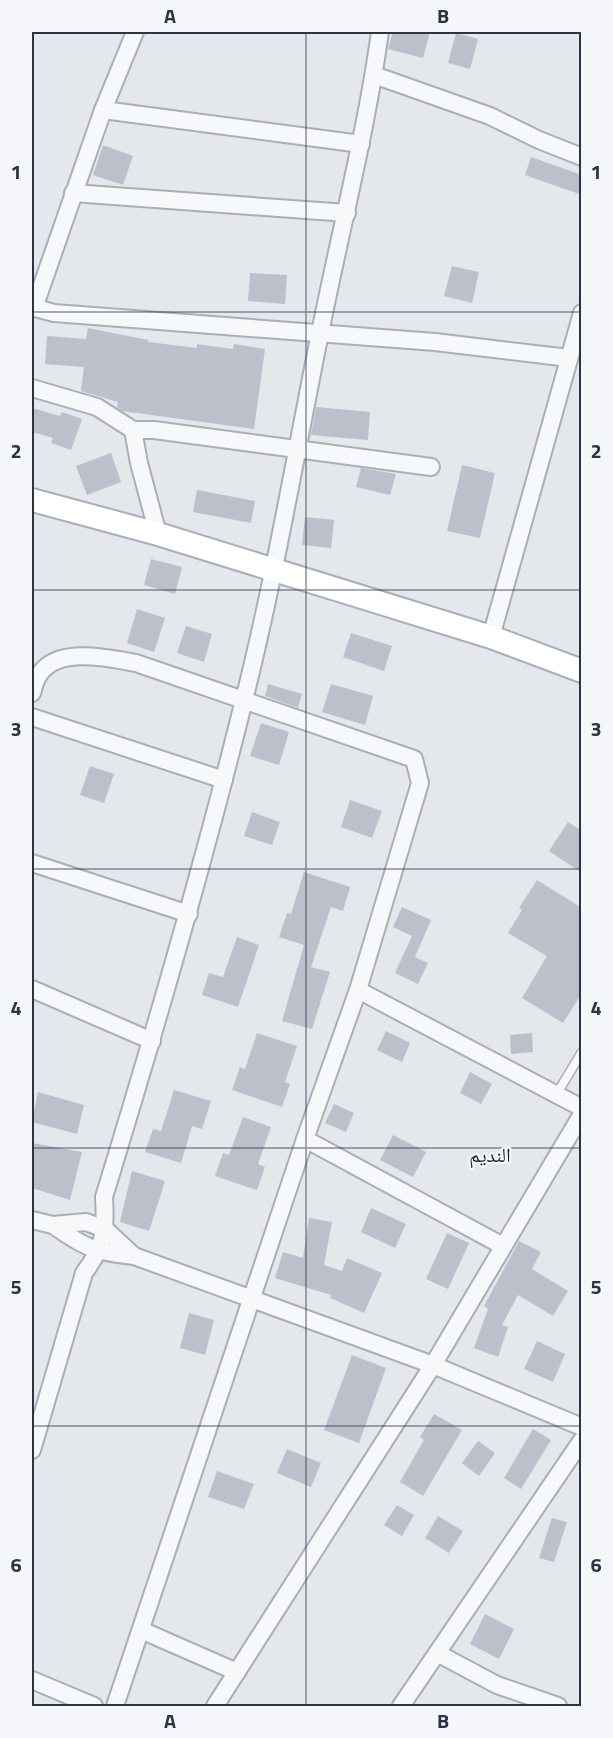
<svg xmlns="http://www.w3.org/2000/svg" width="613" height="1738" viewBox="0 0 613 1738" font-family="'Titillium Web','Noto Naskh Arabic',sans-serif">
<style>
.building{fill:#bbc0ca}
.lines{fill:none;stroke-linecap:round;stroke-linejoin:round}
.lane-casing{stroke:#a9aeb7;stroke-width:11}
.street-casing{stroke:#a9aeb7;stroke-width:20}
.secondary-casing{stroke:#a9aeb7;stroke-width:26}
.lane{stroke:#f7f8fa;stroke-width:8}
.street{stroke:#f7f8fa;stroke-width:16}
.secondary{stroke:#fff;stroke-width:22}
.grid{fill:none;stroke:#2b3445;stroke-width:1.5;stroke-opacity:0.55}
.labels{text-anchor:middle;stroke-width:4.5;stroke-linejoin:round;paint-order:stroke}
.neighbourhood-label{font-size:20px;fill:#1d2536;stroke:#f4f6f9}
.neatline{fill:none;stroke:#2b3445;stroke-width:2}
.grid-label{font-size:20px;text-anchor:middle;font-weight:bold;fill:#2b3445}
</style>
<rect width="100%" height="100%" fill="#e4e7ec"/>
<!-- building -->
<g class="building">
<polygon points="393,32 430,32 423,58 388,49"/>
<polygon points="456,33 478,39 470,69 448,63"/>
<polygon points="103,145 133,156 123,185 93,175"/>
<polygon points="531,157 582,175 582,195 525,175"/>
<polygon points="452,266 479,272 472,303 444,296"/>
<polygon points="250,273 287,275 285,304 248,301"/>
<polygon points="88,328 148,340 148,342 197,348 197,344 233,349 234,344 265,349 254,429 122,411 117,407 118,402 81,391 84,367 45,364 47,336 86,339"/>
<polygon points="316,407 370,412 368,440 311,435"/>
<polygon points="32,408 60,416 62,412 82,419 71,450 51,443 53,438 32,432"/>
<polygon points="111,453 121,482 87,495 76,466"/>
<polygon points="462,465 495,473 480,538 447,531"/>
<polygon points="361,468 396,474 390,495 356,487"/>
<polygon points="197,490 255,501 251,523 193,512"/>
<polygon points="305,517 334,520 331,548 302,545"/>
<polygon points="151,559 182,567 175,594 144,585"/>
<polygon points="137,609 165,618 154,652 127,643"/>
<polygon points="186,626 212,634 204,662 177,653"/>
<polygon points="351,633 392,646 384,671 343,657"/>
<polygon points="268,684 302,694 298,708 265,696"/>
<polygon points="331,684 373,696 365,725 322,712"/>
<polygon points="261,723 289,732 279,765 250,756"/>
<polygon points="90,766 114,774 104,803 80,795"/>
<polygon points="350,800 382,811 372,838 341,827"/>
<polygon points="252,812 280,822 272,845 244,836"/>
<polygon points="568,822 582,831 582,873 549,851"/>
<polygon points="304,872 350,887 343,911 331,907 311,967 330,972 312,1029 282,1021 304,945 279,937 287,913 291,914"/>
<polygon points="537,880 582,908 582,993 563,1023 522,998 547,956 508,933 522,910 519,908"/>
<polygon points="402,907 431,920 415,957 428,963 418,984 395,973 412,936 393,927"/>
<polygon points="237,937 259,945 238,1007 202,995 209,973 223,977"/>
<polygon points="386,1031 410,1043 402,1062 377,1050"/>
<polygon points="257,1033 297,1046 285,1082 290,1084 282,1107 232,1090 240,1067 245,1069"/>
<polygon points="532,1033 533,1052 511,1054 510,1035"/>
<polygon points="470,1072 492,1084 481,1104 460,1093"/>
<polygon points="174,1090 211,1101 202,1129 192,1126 181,1163 145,1152 153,1129 161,1131"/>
<polygon points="38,1092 84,1105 77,1134 32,1122"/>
<polygon points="334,1104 354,1113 346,1132 325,1123"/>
<polygon points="243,1117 271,1127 258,1164 265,1167 257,1190 215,1176 223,1153 229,1155"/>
<polygon points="393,1135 426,1152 413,1177 380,1160"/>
<polygon points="32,1143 82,1152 70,1200 32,1188"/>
<polygon points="132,1171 165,1181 149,1231 120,1222"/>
<polygon points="371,1208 406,1224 395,1248 361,1232"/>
<polygon points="309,1218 332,1222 324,1265 342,1271 347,1258 382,1273 364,1313 330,1298 331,1295 275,1278 283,1252 303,1258"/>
<polygon points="447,1233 469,1243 448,1289 426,1279"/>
<polygon points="519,1241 541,1252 532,1269 568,1291 553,1316 518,1295 502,1325 508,1327 498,1357 474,1348 488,1309 484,1306"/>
<polygon points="189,1313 214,1320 205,1355 180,1348"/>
<polygon points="537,1341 565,1354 553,1382 524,1369"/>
<polygon points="352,1355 386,1368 359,1443 324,1430"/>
<polygon points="434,1414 462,1430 423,1496 400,1482 424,1440 420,1437"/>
<polygon points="533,1429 551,1440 521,1489 504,1478"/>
<polygon points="478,1441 495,1453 479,1476 462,1463"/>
<polygon points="287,1449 321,1463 311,1487 277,1473"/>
<polygon points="217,1471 254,1484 244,1509 208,1497"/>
<polygon points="397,1505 414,1515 402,1536 384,1525"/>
<polygon points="438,1516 463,1531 449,1553 425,1538"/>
<polygon points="552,1518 567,1522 554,1562 539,1558"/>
<polygon points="485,1614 514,1629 499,1659 470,1644"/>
</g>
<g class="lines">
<defs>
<polyline id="lane" points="556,1095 582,1052"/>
<g id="street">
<polyline points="374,75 490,116 539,140 582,157"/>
<polyline points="103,110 361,144"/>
<polyline points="73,193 347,213"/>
<polyline points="32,307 54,313 435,342 569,358"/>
<polyline points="34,308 103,110 135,32"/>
<polyline points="32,388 97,407 133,430"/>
<polyline points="158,534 139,463 133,430 154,430 431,467"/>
<polyline points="491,637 582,313"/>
<path d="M32 693C34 687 35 680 39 675 57 646 108 658 136 663L414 759 420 783 358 990 305 1139 115 1706"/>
<polyline points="32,717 224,780"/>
<polyline points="32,863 189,914"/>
<polyline points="32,989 152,1041"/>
<polyline points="358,990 582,1108"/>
<polyline points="305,1139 503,1246"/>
<polyline points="32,1220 53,1225 86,1222 105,1229 134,1256"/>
<path d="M53 1225C85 1248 95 1252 134 1256L433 1365 582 1427"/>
<path d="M32 1450 84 1273C105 1245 106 1231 104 1197 154 1034 202 870 243 704 274 582 295 457 320 333 340 232 366 133 380 32"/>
<polyline points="141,1630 237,1672"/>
<polyline points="437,1653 497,1685 558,1706"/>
<polyline points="32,1680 94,1706"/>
<polyline points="215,1706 433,1365 582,1114"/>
<polyline points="401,1706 582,1440"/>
</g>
<polyline id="secondary" points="32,500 158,534 491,637 582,671"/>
</defs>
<!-- lane casing -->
<use href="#lane" class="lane-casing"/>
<!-- street casing -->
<use href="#street" class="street-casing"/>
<!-- secondary casing -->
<use href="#secondary" class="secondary-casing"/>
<!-- lane -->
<use href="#lane" class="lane"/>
<!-- street -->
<use href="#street" class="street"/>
<!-- secondary -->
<use href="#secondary" class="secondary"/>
</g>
<!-- grid -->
<path class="grid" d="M306 32V1706M32 312H582M32 590H582M32 869H582M32 1148H582M32 1426H582"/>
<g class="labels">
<!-- neighbourhood labels -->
<g class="neighbourhood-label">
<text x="490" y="1162">النديم</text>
</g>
</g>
<!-- border -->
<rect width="613" height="1738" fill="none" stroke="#f4f6f9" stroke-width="66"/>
<rect x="33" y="33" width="547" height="1672" class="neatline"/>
<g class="grid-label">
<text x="170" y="23">A</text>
<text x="443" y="23">B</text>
<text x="16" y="179">1</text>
<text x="596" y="179">1</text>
<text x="16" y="458">2</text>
<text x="596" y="458">2</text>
<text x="16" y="736">3</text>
<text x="596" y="736">3</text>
<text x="16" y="1015">4</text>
<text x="596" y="1015">4</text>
<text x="16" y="1294">5</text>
<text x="596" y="1294">5</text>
<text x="16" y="1572">6</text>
<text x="596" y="1572">6</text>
<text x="170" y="1728">A</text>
<text x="443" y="1728">B</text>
</g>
</svg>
